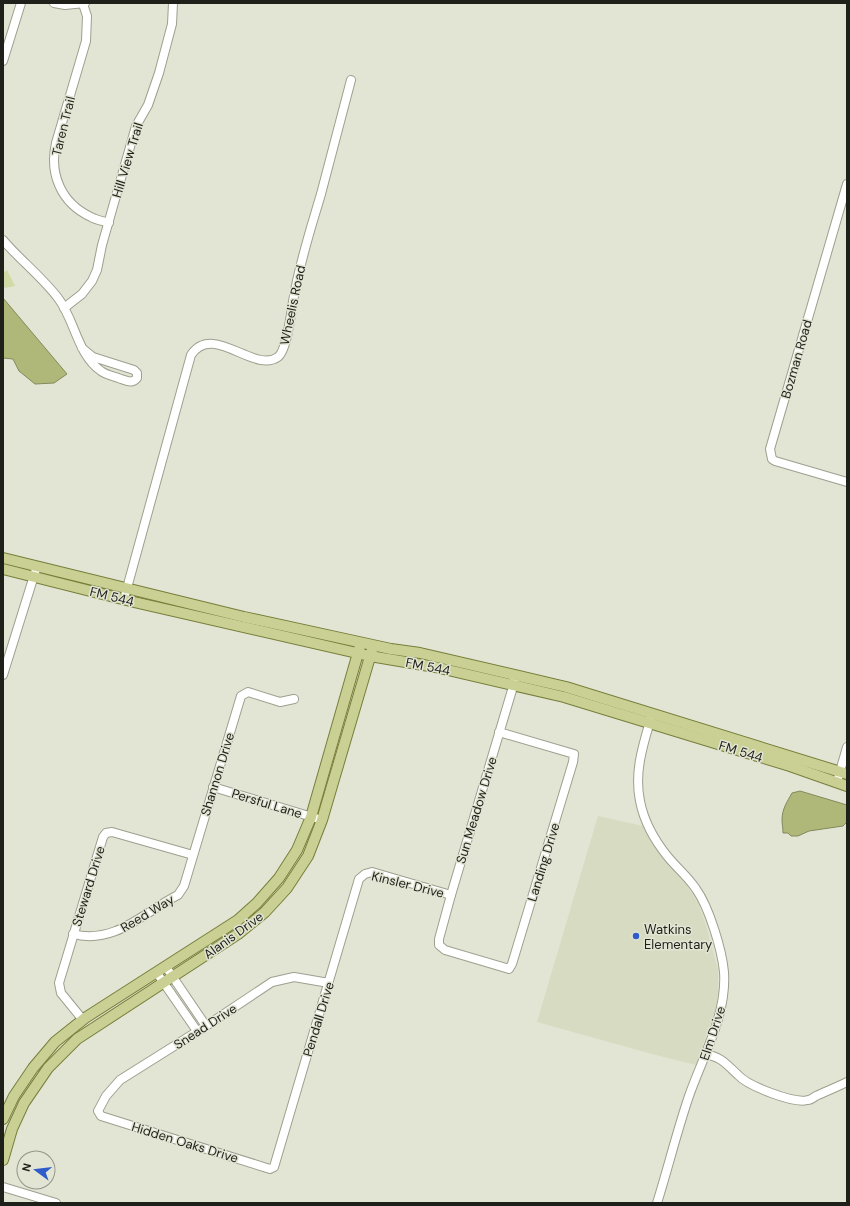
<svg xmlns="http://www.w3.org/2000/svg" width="850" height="1206" viewBox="0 0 850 1206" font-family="'DM Sans',sans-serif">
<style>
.built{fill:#d7dbc2}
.green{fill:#d1d9a5}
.water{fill:#afb779;stroke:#848a5c}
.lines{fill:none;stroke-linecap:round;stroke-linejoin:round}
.minor-casing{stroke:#9da08f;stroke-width:10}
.major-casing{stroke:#777e3a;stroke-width:12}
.minor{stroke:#fff;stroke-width:8}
.major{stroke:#cad094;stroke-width:10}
.poi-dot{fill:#2f5bcb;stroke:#e2e5d3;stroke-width:1.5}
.labels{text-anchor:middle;stroke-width:3;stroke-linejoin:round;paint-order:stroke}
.street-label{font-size:13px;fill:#1f201a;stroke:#e2e5d3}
.poi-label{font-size:13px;fill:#1f201a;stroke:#e2e5d3;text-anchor:start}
</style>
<rect width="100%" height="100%" fill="#e2e5d3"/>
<!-- built -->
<polygon class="built" points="598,816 643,826 647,834 663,859 686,884 698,903 706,925 718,970 718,992 716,1008 696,1065 652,1054 537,1022"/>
<!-- green -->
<polygon class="green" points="7,270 15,286 5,288 3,284 3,273"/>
<!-- water -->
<g class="water">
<polygon points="3,298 67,374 54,383 35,384 19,371 13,359 3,358"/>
<path d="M800 791 847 805V822L843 826 809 831 798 836H791L788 833H783C783 828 782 824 782 820 782 809 787 802 792 793Z"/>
</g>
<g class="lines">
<defs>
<g id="minor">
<polyline points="54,3 65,5 85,3"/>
<path d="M83 4 87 16 86 41 56 143C49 174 61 203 91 217 96 220 103 221 109 223"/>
<polyline points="3,61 21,3"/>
<polyline points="847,184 770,449 772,459 775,461 847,482"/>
<path d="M3 240C20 260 42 277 58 298 75 320 77 354 101 371 106 375 114 376 121 379 127 381 132 384 137 378V373L134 370 93 357 82 348"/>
<polyline points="64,308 82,294 92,281 97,270 102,245 136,126 148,105 159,73 172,24 173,3"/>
<path d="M124 599 191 355C213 322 254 374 278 357 288 349 291 309 294 296 300 261 311 228 321 194 331 156 341 118 351 80"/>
<polyline points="3,675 37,566"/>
<path d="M651 718C643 745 634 772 640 801 644 822 655 841 668 857 677 868 688 877 696 889 709 907 722 950 724 972 727 1015 703 1056 689 1096 677 1131 668 1168 657 1203"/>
<polyline points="499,732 574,754 573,762 512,964 509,969 445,950 439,945 439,939 451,895 515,680"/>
<polyline points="837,782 847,747"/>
<polyline points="213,787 322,820"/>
<path d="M73 934C115 945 144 912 178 895L184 886 241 696 248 692 280 702 294 699"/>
<polyline points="166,967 206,1026"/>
<polyline points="157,973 197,1031"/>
<polyline points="329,983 294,977 272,982 206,1026 120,1080 106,1096 98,1111 101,1116 270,1169 274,1167 359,879 365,874 372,872 451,895"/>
<polyline points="83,1020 61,993 59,983 103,837 106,833 112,832 193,855"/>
<path d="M705 1055C720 1055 728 1066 738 1075 748 1086 794 1104 808 1100 811 1100 814 1097 816 1096 827 1091 837 1087 847 1082"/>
<polyline points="3,1187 56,1203"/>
</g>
<g id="major">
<polyline points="3,558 244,617 391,649 420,653 566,687 847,774"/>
<polyline points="3,569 134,602 370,656 435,667 564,697 790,766 847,786"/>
<polyline points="3,1119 14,1096 33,1068 55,1042 85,1018 238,920 257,903 279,878 297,850 311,817 360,646"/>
<polyline points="3,1160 12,1129 24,1103 48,1068 77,1039 238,934 265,912 287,888 308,856 322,820 372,650"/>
</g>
</defs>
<!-- minor casing -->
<use href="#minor" class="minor-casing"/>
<!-- major casing -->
<use href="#major" class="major-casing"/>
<!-- minor -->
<use href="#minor" class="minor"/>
<!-- major -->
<use href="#major" class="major"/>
</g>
<!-- markers -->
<circle class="poi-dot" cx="636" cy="936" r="4"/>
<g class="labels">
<!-- street labels -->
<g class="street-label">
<text transform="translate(63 126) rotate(-76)" y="5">Taren Trail</text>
<text transform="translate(127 160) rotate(-73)" y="5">Hill View Trail</text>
<text transform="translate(292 305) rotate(-78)" y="5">Wheelis Road</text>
<text transform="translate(796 359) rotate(-74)" y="5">Bozman Road</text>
<text transform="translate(112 596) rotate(14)" y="5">FM 544</text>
<text transform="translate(428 666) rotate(11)" y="5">FM 544</text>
<text transform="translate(741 751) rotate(17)" y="5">FM 544</text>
<text transform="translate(217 774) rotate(-73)" y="5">Shannon Drive</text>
<text transform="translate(267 803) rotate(17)" y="5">Persful Lane</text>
<text transform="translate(476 810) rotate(-73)" y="5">Sun Meadow Drive</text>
<text transform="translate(543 862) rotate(-73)" y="5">Landing Drive</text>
<text transform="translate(408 884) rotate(14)" y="5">Kinsler Drive</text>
<text transform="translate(88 886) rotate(-73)" y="5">Steward Drive</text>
<text transform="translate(147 913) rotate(-31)" y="5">Reed Way</text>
<text transform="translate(233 935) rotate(-36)" y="5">Alanis Drive</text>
<text transform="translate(318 1019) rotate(-73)" y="5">Pendall Drive</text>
<text transform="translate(205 1026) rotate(-33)" y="5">Snead Drive</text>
<text transform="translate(712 1033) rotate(-72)" y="5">Elm Drive</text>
<text transform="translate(185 1142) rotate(17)" y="5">Hidden Oaks Drive</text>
</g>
<!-- poi labels -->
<g class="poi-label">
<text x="644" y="934">Watkins<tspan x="644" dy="15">Elementary</tspan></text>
</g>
</g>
<!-- border -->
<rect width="850" height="1206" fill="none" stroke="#1f201a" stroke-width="8"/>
<!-- north arrow -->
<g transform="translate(36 1170) rotate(285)"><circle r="19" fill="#e2e5d3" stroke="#949689"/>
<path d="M0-3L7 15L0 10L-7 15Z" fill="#2f5bcb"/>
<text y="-6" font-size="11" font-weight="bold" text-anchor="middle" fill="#1f201a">N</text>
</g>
</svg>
